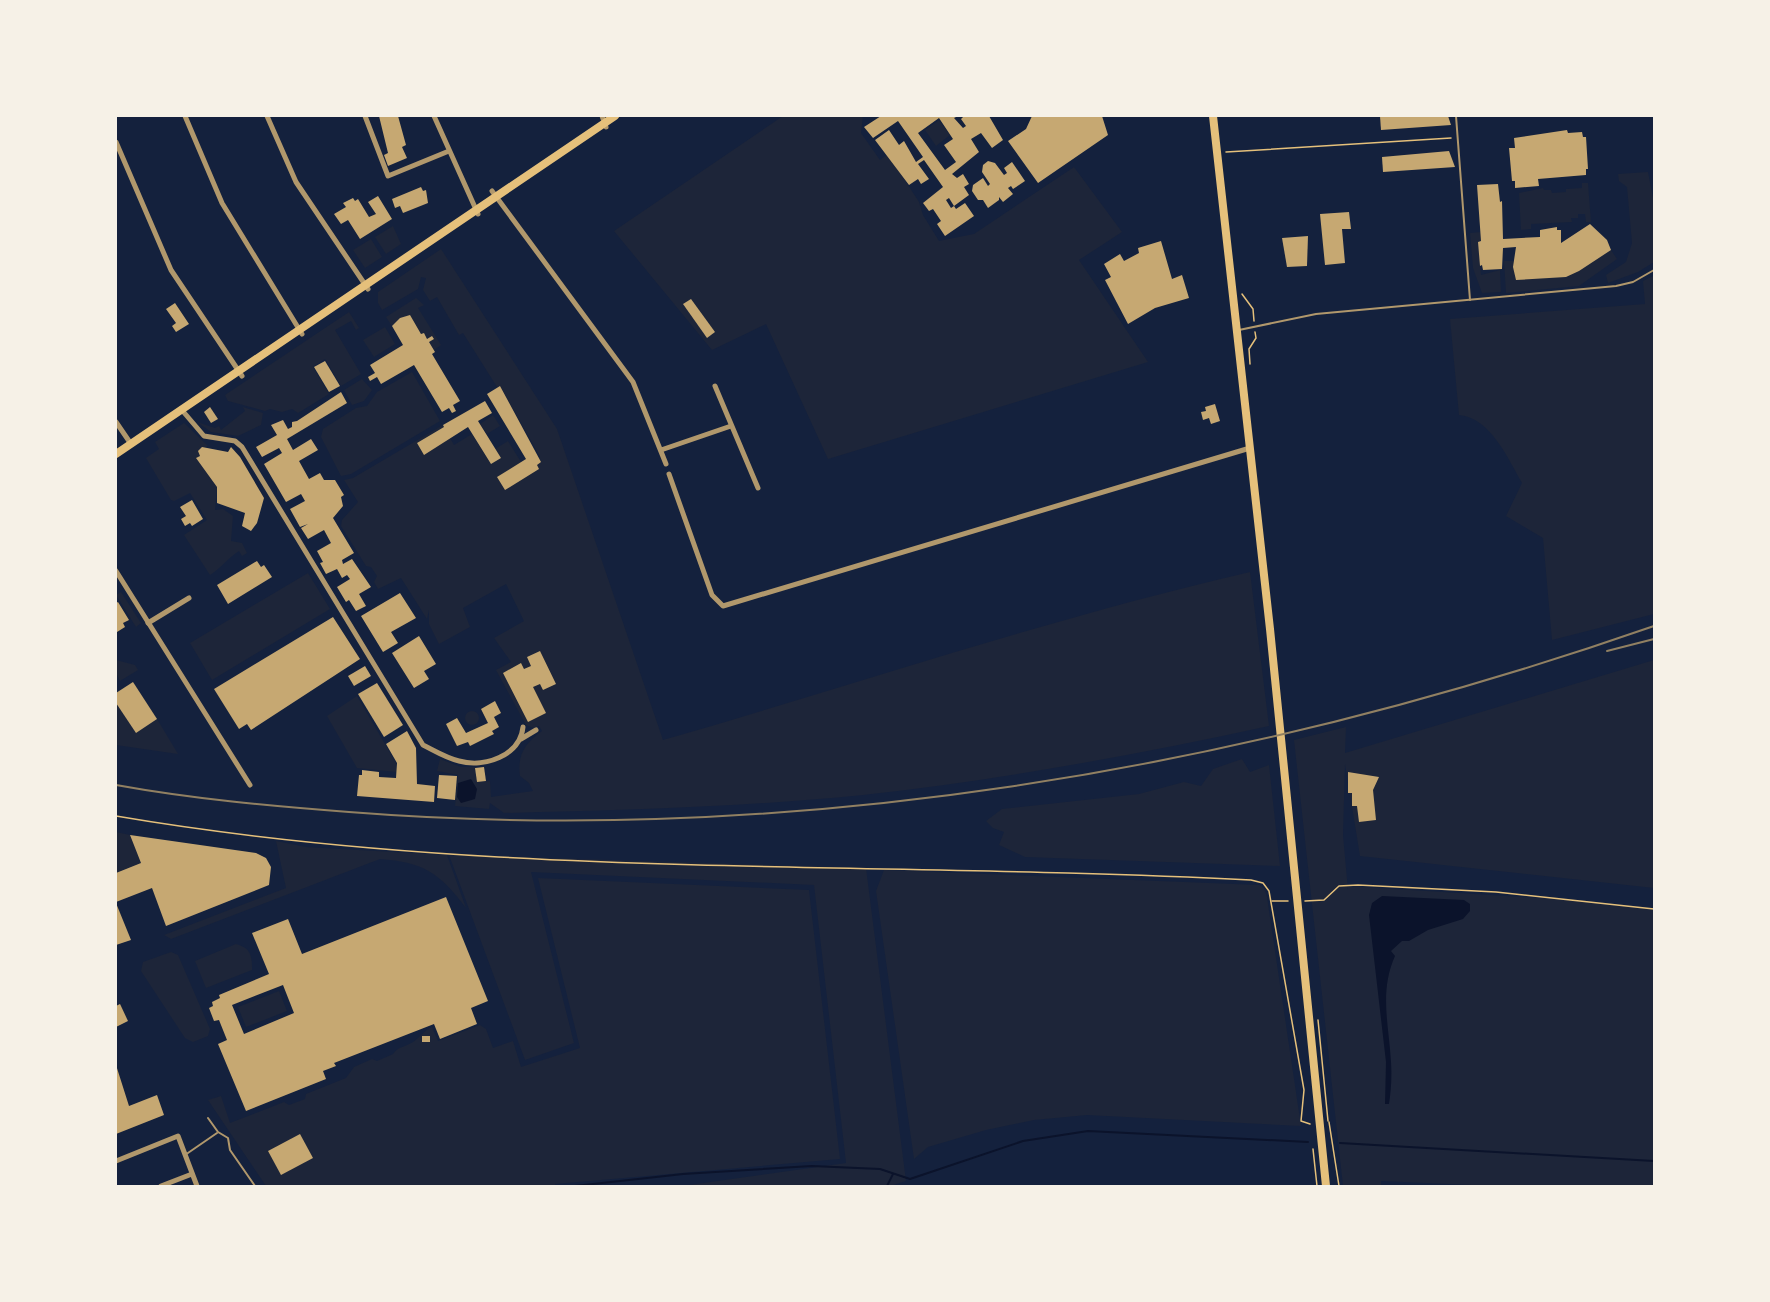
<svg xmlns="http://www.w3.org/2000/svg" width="1770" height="1302" viewBox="0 0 1770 1302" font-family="Signika,sans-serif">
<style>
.green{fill:#1d2539}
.water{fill:#0b132b}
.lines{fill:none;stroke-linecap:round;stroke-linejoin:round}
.stream{stroke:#0b132b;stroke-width:2}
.building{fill:#c6a872;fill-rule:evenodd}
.path{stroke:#e5c07b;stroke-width:1.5}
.service{stroke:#b1986c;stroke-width:2}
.minor{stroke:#b1986c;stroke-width:5}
.primary{stroke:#e5c07b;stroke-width:8}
.rail{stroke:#918062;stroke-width:2}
</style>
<rect width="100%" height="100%" fill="#14213d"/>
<!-- green -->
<g class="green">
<polygon points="783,116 863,116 861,133 880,160 888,154 919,202 923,215 939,241 974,234 1074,167 1122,232 1079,260 1148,362 828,459 766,324 712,350 614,231"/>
<polygon points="939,120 950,135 936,146 925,130"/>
<polygon points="1648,172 1654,203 1654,262 1638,272 1608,283 1606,275 1626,262 1632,243 1627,187 1619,181 1618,174"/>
<polygon points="1582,183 1588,183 1591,222 1586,222 1585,214 1578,214 1578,218 1571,218 1572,222 1531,224 1531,229 1521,230 1519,193 1543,188 1544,190 1551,190 1552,193 1566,192 1566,189 1582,188"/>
<polygon points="393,226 401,244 386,254 375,237"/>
<polygon points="1481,232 1481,241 1478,242 1481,275 1500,270 1501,292 1482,293 1473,268 1470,233"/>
<polygon points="371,239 382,257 365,268 353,250"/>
<path d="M441 249 557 429 663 740C854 685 1051 618 1250 572L1269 726C1135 755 1000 780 863 795 742 807 626 810 504 813L490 803 489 809 455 806 458 775 437 771 440 759 461 767H475L477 782 490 781 491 797 533 791 529 783 520 776C517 755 525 743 542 731L539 726 533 728 526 725 496 670 511 662 494 638 524 621 506 584 463 608 470 627 439 644 429 624V610L427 619 401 578 378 589 374 582 377 576 371 567 366 566 341 526 342 520 358 502 344 480 353 478 443 425 444 427 417 443 424 454 450 438 454 445 472 434 491 464 501 458 495 449 508 441 521 462 537 465 540 457 500 386 497 387 463 333 459 335 437 297 430 301 423 290 426 278 421 277 418 289 382 310 378 303V292Z"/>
<polygon points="1611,250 1617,259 1579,286 1506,293 1504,261 1513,261 1517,280 1569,276"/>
<path d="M1653 276 1654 614 1552 640 1543 538 1506 516 1522 483C1508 459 1491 418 1459 415L1450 319 1645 304 1643 281Z"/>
<polygon points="416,298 424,305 418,308 441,345 434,350 429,342 434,339 433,336 427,339 424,333 421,334 410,316 400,318 392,326 386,317"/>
<polygon points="349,312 359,328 356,330 351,321 335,330 361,374 341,386 325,359 313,367 329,394 298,413 292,409 282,412 270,409 265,411 228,401 225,395"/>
<polygon points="385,327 395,344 374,357 363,340"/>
<polygon points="412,372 440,421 351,474 341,476 321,437 323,429 356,408 367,406 377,392"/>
<polygon points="362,379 372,390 364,401 352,405 344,390"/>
<polygon points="243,407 263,413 261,425 238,436 211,432 197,422 215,428 219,426 221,430 245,411"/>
<polygon points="493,415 500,426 487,434 480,424"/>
<path d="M184 423 208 446 199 450 200 456 196 458 217 487 215 510 223 509 233 516 231 541 242 543 247 553 242 556 239 551C228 558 221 568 210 575L184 535 207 520 190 493 174 501 171 500 146 458 159 449 155 442Z"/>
<polygon points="308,573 330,609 212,680 190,643"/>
<polygon points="121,592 141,623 136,627 116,595"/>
<polygon points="116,660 135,665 138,670 120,681 116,673"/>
<polygon points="1654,660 1654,888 1360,856 1345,764 1343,835 1348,890 1348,886 1556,899 1654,910 1654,1186 1493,1186 1381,1181 1381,1186 1343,1186 1294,740 1346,727 1345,753"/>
<polygon points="357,696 396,763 397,772 357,768 327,716"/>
<polygon points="116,703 136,733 157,719 178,754 116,745"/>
<circle cx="472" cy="718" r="7"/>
<polygon points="1242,759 1250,772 1269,765 1280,866 1025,857 999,845 1004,832 993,828 986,821 1002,809 1139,794 1184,782 1201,786 1213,769"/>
<polygon points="116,832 130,835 141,863 116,873"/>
<path d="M276 841 306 847 447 855 466 908C440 873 423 862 380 859L171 939 164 935 286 888Z"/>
<polygon points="449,855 866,868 906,1181 890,1186 682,1186 846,1163 814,885 531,872 574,1043 525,1060"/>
<polygon points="884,870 1259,885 1264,888 1267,897 1301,1126 1087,1115 1034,1120 986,1130 928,1147 914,1159 876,891"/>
<path d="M538 878 809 890 840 1159 555 1184V1186H266L208 1100 221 1096 230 1123 284 1102 289 1105 305 1099 306 1094 346 1078 354 1067 372 1059 377 1061 393 1054C398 1046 406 1047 413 1042 421 1037 423 1031 432 1027L438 1041 480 1025 486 1029 493 1048 513 1041 521 1067 580 1048Z"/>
<path d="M236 944C251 948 252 956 252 970L206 988 195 961Z"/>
<polygon points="171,952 178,955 210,1029 208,1036 193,1042 185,1038 141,971 143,962"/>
<polygon points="279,991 287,1011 246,1027 238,1007"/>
</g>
<!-- water -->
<g class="water">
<polygon points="471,779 477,789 475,799 461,803 457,797 458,783"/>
<path d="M1382 896 1464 900 1470 904V911L1463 919 1428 930 1409 941H1402L1391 951 1395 956C1379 992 1389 1025 1391 1062 1392 1076 1391 1091 1389 1104H1385L1386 1062 1369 915 1372 903Z"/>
</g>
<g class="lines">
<!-- stream -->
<g class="stream">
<polyline points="1340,1143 1654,1161"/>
<polyline points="575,1186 683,1174 812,1166 880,1169 910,1179 1023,1141 1088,1131 1308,1142"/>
<polyline points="887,1186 893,1174"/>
</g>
</g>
<!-- building -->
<g class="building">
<polygon points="379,116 398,116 406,145 402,147 407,158 388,166 384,155 388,153"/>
<path d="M881 116H958L954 118 963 128 966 126 961 119 964 116H989L1003 140 992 148 981 133 971 139 979 152 952 174 957 178 963 174 969 184 964 187 969 195 954 206 949 198 946 200 951 208 954 206 956 209 965 203 974 216 945 236 937 224 941 221 933 209 929 211 923 203 943 187 924 160 918 164 929 179 921 184 918 179 909 185 875 140 889 130 899 145 904 141 916 162 923 157 898 121 873 138 864 127ZM939 118 953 139 944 145 956 162 945 170 918 133Z"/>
<polygon points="1032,116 1102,116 1108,135 1038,183 1008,141 1026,129"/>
<polygon points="1380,116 1448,116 1451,125 1381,130"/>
<polygon points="1567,130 1568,133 1582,132 1583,137 1586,137 1588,169 1586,169 1586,175 1538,179 1539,186 1515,188 1515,181 1512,181 1509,148 1515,148 1514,138"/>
<polygon points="1449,151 1455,167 1383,172 1382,157"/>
<polygon points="988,161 995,163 1004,175 1007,173 1004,168 1012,162 1025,181 1013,189 1011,186 1008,188 1013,194 1003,202 999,197 999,200 988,208 983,200 978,200 972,191 973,185 983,178 988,186 990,184 982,172 983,165"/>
<polygon points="1498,184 1500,202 1502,201 1503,239 1540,237 1540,230 1557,227 1557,230 1561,230 1561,243 1590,224 1607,240 1611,250 1579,271 1566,277 1516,280 1513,267 1516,247 1503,248 1502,269 1483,270 1482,265 1480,266 1478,242 1481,241 1477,185"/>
<polygon points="421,187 423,191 426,190 428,203 403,213 400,206 395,208 392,199"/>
<polygon points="378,196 392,219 360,239 348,220 341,224 334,214 346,207 343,203 353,198 355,201 358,199 369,217 376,214 368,202"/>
<polygon points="1349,212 1351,229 1342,229 1345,263 1325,265 1320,214"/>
<polygon points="1308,236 1307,266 1287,267 1282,238"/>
<polygon points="1161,241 1172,279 1182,275 1189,298 1155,308 1128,324 1105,280 1111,277 1104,264 1120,254 1124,261 1139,253 1138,248"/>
<polygon points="691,299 715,332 707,338 683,304"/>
<polygon points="175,303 189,324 176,332 172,326 176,323 166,309"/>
<polygon points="410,315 421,334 424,333 427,339 432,336 434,339 429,342 435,352 432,354 460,401 453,405 456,411 452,413 449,408 442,412 414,365 381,384 377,377 370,381 368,377 375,373 370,365 403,345 392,326 400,318"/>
<polygon points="325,361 340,386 329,392 314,367"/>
<polygon points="500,386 541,462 537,465 539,469 505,490 497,477 526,459 487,394"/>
<polygon points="341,392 347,403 287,439 293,450 311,439 318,450 299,461 309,479 320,473 324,480 335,480 344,495 341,497 343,506 333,518 354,553 342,560 343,564 352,559 371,587 359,594 366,606 356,611 349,600 346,602 337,587 350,579 347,575 342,578 337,569 326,574 320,563 323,562 317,551 331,543 324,530 308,539 301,528 308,524 300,527 290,509 305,501 301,494 286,502 264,464 282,453 279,448 262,457 256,447 277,435 271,425 283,420 288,429 292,427 292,422 297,421"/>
<polygon points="485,401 492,413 478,421 501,458 491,464 468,427 424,455 417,443 444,427 443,425"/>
<polygon points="1215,404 1220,421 1211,424 1209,418 1203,420 1201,412 1206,411 1205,407"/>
<polygon points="210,407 218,419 211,423 204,412"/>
<polygon points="202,447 228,452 231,447 240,457 264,498 257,523 251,531 242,526 245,513 217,503 217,487 196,458 200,456 198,451"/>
<polygon points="192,500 203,519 192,526 190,523 185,526 181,519 186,516 180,507"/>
<polygon points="257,561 261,567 264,565 272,577 228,604 217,585"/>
<polygon points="400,593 416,618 391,632 398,643 383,652 361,616"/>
<polygon points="118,602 129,620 123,623 125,627 117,632 116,603"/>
<polygon points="333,617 360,659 251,730 247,724 239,729 214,689"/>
<polygon points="419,636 436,664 424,671 429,679 414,688 392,653"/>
<polygon points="540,651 556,684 543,690 540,684 533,687 546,713 528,722 503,673 521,663 524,669 531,666 527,657"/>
<polygon points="365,666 371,676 354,686 348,676"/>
<polygon points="133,682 157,719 136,733 116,703 116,693"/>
<polygon points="377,683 403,725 384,737 358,694"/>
<polygon points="495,701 501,713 494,717 499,727 492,731 494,734 470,746 468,742 457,746 446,724 457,718 466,733 488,723 481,709"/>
<polygon points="407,731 416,748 417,784 435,786 434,802 357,796 359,775 362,775 362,770 379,772 379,777 396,778 397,763 386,744"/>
<polygon points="484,767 486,781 477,782 475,768"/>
<polygon points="1348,772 1379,777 1373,790 1376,820 1359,822 1357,806 1352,806 1352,793 1348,793"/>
<polygon points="439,775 457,776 455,800 437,798"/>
<polygon points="130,835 256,853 266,858 271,867 269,885 166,926 152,888 116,902 116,873 141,863"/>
<path d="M446 897 488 1001 471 1008 477 1024 440 1039 434 1024 334 1063 336 1066 323 1071 326 1079 246 1111 218 1044 227 1040 219 1020 214 1021 209 1008 213 1006 212 1002 220 998 219 995 269 974 252 933 288 919 302 954ZM283 985 294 1013 244 1034 232 1005Z"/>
<polygon points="116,903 131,940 116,945"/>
<polygon points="120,1004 128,1021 116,1027 116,1006"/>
<rect x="422" y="1036" width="8" height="6"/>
<polygon points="116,1065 129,1106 157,1095 164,1115 116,1134"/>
<polygon points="300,1134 313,1158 281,1175 268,1151"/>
</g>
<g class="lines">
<!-- path -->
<g class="path">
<polyline points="1226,152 1451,138"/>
<polyline points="1242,294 1253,309 1254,321"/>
<polyline points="1250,364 1249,349 1256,338 1255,332"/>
<path d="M116 816C490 880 873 860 1251 880L1263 883 1269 891 1304 1090 1301 1121 1310 1124"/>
<polyline points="1272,901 1288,901"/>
<polyline points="1305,901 1324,900 1339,886 1358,885 1496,892 1654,909"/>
<polyline points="1318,1020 1328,1121"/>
<polyline points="1329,1122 1339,1186"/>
<polyline points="1313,1149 1317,1186"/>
</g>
<!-- service -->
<g class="service">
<polyline points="1456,116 1470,300"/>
<polyline points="1239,330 1316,314 1616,286 1633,282 1654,270"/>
<polyline points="208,1118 218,1132 228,1138 230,1150 255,1186"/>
<polyline points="185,1155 217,1133"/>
</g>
<!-- minor -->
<g class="minor">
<polyline points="185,116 222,203 302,334"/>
<polyline points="267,116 296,182 368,289"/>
<polyline points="365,116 388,176 449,151"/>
<polyline points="434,116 478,214"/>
<polyline points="602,116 606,127"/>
<polyline points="116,142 171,270 242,376"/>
<polyline points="492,191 633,382 666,464"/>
<polyline points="715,386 758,488"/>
<path d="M181 409 204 436 235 441 242 447 423 745C435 751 446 758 459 761 484 768 520 756 523 727"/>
<polyline points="116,422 131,444"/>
<polyline points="661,450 731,426"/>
<polyline points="669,474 712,595 723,606 1250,448"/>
<polyline points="116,571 250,785"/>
<polyline points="148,623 189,598"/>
<polyline points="521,739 536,730"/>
<polyline points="116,1161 178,1136 197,1186"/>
<polyline points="161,1186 192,1174"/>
</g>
<!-- primary -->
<g class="primary">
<polyline points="1213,116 1270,629 1326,1186"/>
<polyline points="116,454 615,116"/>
</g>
<!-- rail -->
<g class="rail">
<polyline points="1607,651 1654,639"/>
<path d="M116 785C193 799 271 806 349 812 791 847 1238 771 1654 626"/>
</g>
</g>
<!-- border -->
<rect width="1770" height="1302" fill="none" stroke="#f6f1e7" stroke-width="234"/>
</svg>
